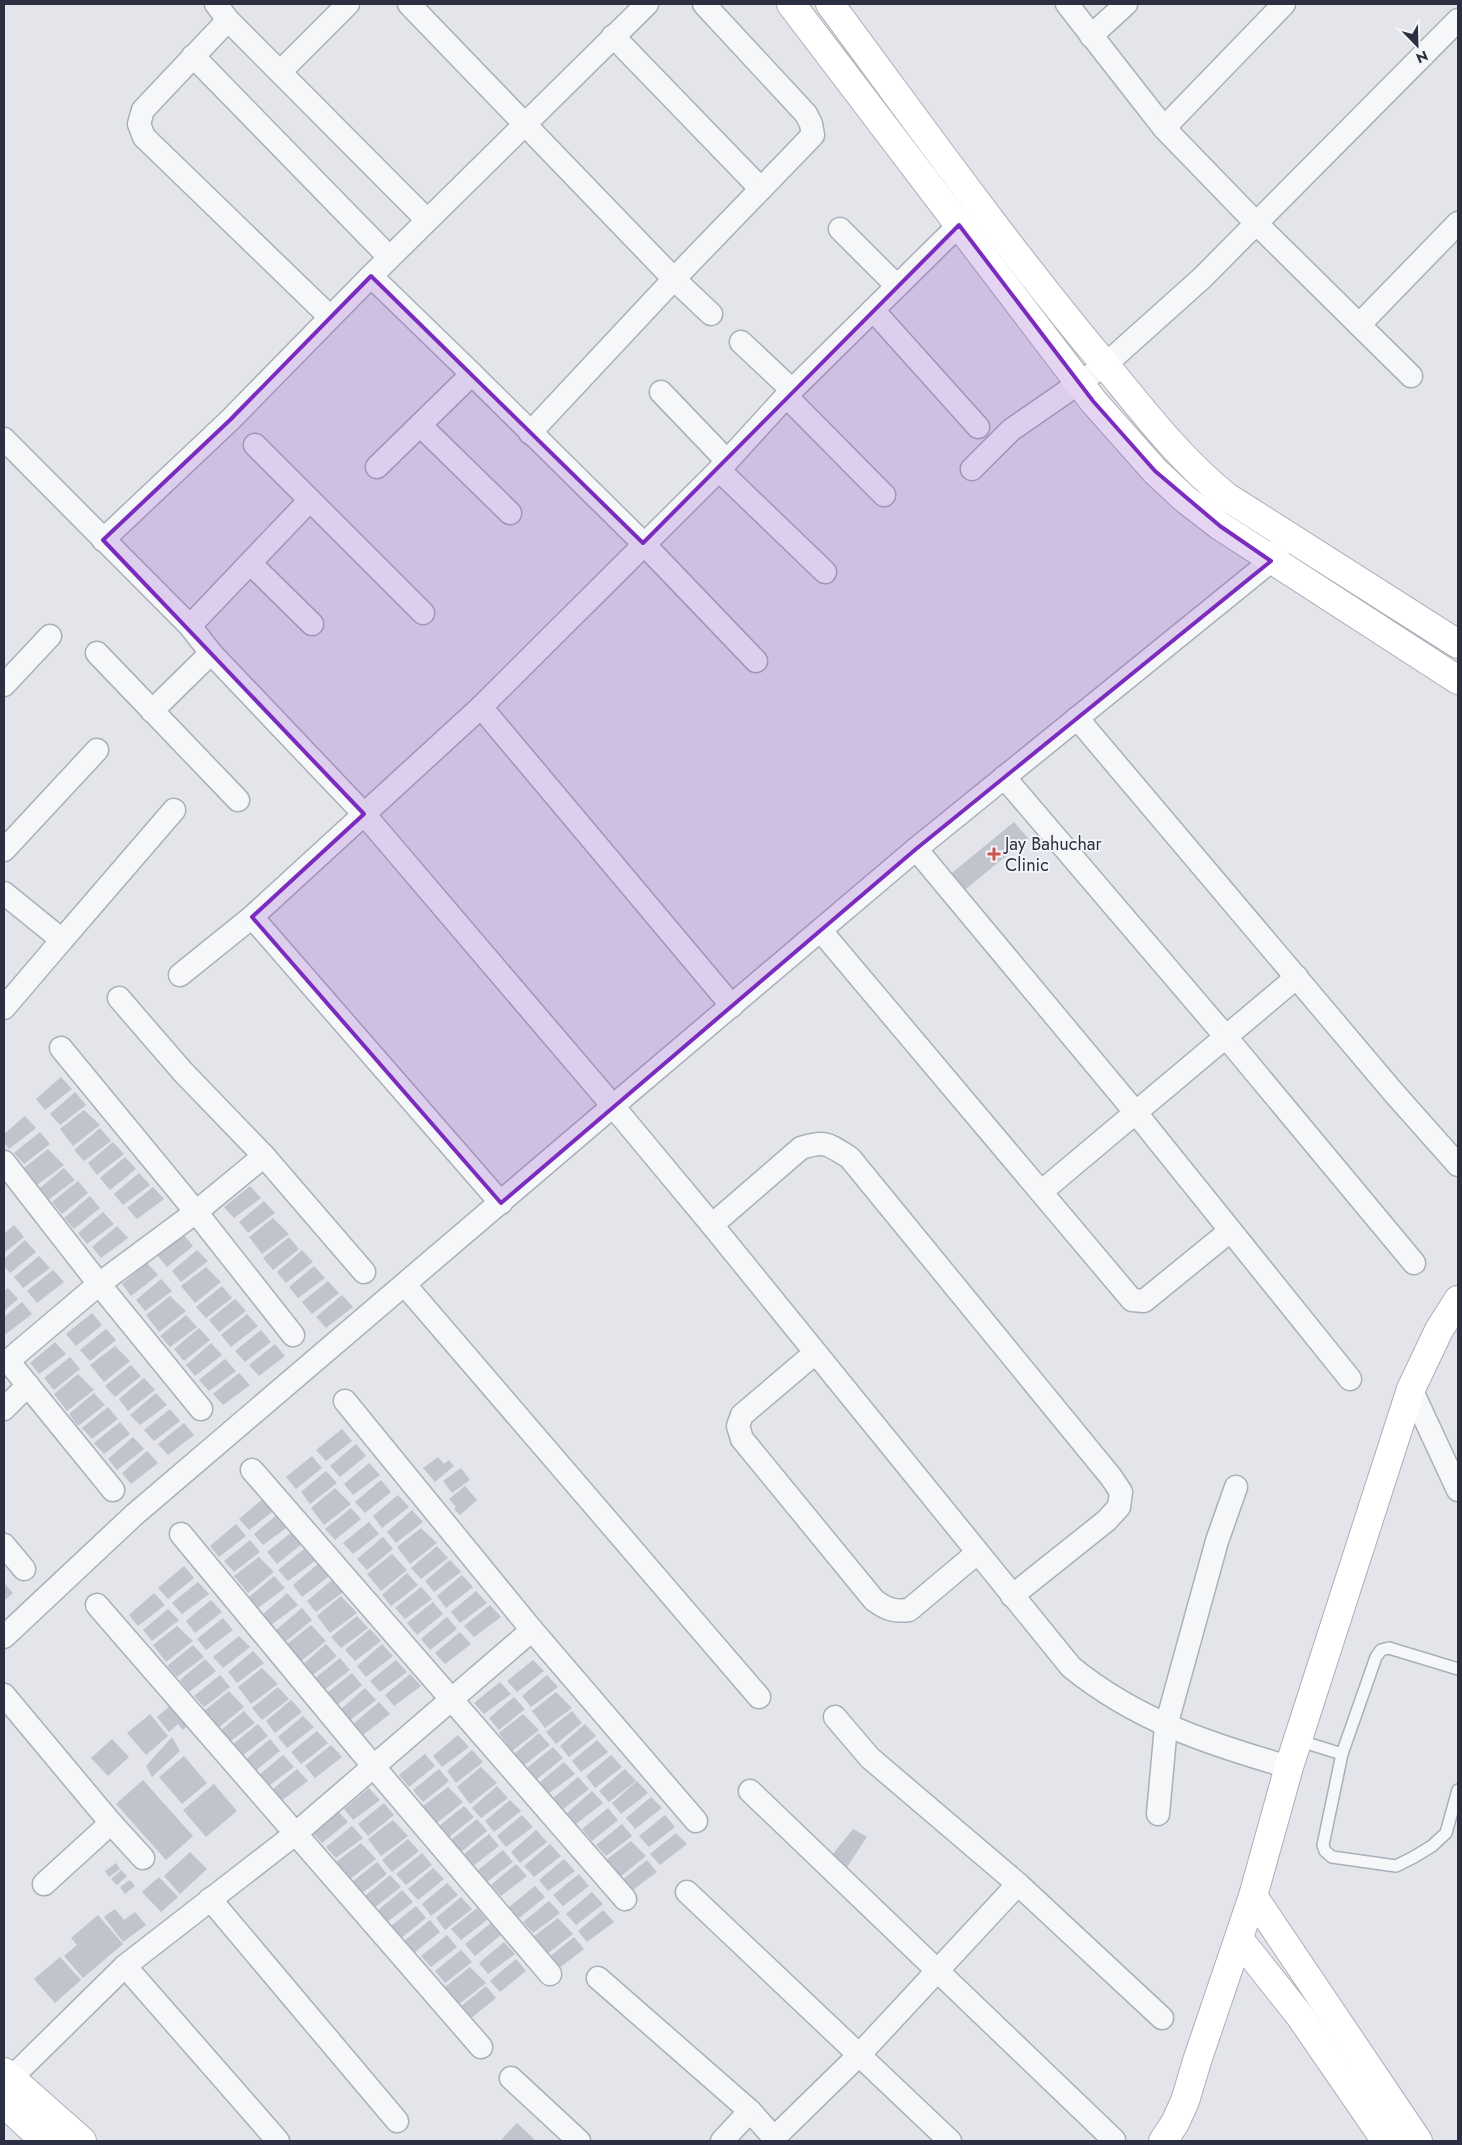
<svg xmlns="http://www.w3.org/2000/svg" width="1462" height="2145" viewBox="0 0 1462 2145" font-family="Jost,sans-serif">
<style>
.building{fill:#c1c3cd}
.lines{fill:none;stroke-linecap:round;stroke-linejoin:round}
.lane-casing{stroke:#acaeb8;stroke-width:14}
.street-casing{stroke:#acaeb8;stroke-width:25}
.secondary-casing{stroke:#acaeb8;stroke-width:30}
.lane{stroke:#f6f7f9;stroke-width:11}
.street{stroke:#f6f7f9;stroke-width:22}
.secondary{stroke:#fff;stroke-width:28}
.marked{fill:#7b2cbf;fill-opacity:0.2;stroke:#7b2cbf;stroke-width:4;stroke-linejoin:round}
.poi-dot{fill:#c95750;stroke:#f3f4f8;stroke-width:2}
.labels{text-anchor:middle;stroke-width:4;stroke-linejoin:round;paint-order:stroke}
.poi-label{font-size:18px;fill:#2c2f42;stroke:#f3f4f8;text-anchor:start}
</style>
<rect width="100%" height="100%" fill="#e3e5eb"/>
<!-- building -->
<g class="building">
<polygon points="1014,822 1028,838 961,893 947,877"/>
<polygon points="61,1077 72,1089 45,1110 36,1099"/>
<polygon points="75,1092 86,1105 60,1125 50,1114"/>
<polygon points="84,1110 100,1125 73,1146 60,1129"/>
<polygon points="25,1116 36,1128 9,1149 4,1142 4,1134"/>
<polygon points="100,1128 111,1141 84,1161 74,1150"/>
<polygon points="40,1132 50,1144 24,1164 14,1153"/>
<polygon points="113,1142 124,1154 97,1175 88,1163"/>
<polygon points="48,1149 64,1165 37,1185 24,1168"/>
<polygon points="125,1157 136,1169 110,1190 100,1178"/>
<polygon points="64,1168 75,1180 48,1200 39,1189"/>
<polygon points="139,1173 150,1185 123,1205 114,1194"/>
<polygon points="78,1181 88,1193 62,1214 52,1202"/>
<polygon points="250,1186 261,1198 234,1218 224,1207"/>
<polygon points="153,1187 164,1199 137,1219 127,1208"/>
<polygon points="90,1196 100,1208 74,1229 64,1218"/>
<polygon points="264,1201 275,1213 248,1233 239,1222"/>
<polygon points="103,1212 114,1224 87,1244 78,1233"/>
<polygon points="273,1218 289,1234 262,1254 249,1237"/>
<polygon points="14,1225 24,1237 4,1253 4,1234"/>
<polygon points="117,1226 128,1238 101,1258 92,1247"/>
<polygon points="183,1234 193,1246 167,1267 157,1255"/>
<polygon points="289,1237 299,1249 273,1270 263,1258"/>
<polygon points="25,1240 36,1252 10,1273 4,1266 4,1259"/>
<polygon points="197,1250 208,1261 181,1282 172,1271"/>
<polygon points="302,1250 313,1262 286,1283 277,1272"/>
<polygon points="39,1256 50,1268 23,1288 14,1277"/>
<polygon points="147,1263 158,1275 131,1296 122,1284"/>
<polygon points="314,1266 325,1278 298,1298 289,1287"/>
<polygon points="206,1267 221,1282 195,1303 181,1286"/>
<polygon points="53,1270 64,1282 37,1303 27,1291"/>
<polygon points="161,1279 172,1291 145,1311 136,1300"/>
<polygon points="328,1281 339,1293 312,1314 302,1302"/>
<polygon points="222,1286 232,1298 206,1318 196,1307"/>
<polygon points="8,1288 18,1299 4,1311 4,1291"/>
<polygon points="342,1295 353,1307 326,1328 316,1317"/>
<polygon points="170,1296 186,1311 159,1332 146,1315"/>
<polygon points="235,1299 246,1311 219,1332 209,1320"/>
<polygon points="22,1302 32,1314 6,1334 4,1332 4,1317"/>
<polygon points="92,1313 102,1325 76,1346 66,1334"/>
<polygon points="247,1314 258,1326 231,1347 221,1335"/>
<polygon points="186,1315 197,1327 170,1347 160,1336"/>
<polygon points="199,1328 210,1340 184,1361 174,1349"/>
<polygon points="106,1329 116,1340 90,1361 80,1350"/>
<polygon points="261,1330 271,1342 245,1362 235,1351"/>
<polygon points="55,1342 66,1354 39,1374 30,1363"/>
<polygon points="211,1343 222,1355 195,1376 186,1365"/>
<polygon points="275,1344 285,1356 259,1376 249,1365"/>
<polygon points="115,1346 130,1361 104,1382 90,1365"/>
<polygon points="70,1357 80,1369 54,1390 44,1378"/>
<polygon points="225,1359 236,1371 209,1391 199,1380"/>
<polygon points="131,1365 141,1376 115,1397 105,1386"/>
<polygon points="239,1373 250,1385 223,1405 213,1394"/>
<polygon points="78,1374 94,1390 67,1411 54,1394"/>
<polygon points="144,1378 155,1390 128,1411 119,1399"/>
<polygon points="94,1393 105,1405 78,1426 69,1414"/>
<polygon points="156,1393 167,1405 140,1425 130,1415"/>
<polygon points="108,1407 118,1419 92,1439 82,1428"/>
<polygon points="170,1409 180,1421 154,1441 144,1430"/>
<polygon points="120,1422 130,1434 104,1454 94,1443"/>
<polygon points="184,1423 194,1435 168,1455 158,1444"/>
<polygon points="342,1429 352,1441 326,1461 316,1450"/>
<polygon points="133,1437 144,1449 117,1470 108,1459"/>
<polygon points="356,1444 366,1456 340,1477 330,1466"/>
<polygon points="147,1451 158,1463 131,1484 122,1473"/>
<polygon points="312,1456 322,1468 296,1489 286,1477"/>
<polygon points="438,1457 444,1464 449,1460 454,1466 435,1482 423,1468"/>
<polygon points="369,1463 380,1475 353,1495 344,1484"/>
<polygon points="461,1468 470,1480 452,1493 443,1481"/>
<polygon points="326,1471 337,1483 310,1504 301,1492"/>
<polygon points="381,1480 391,1492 365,1513 355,1502"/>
<polygon points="465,1486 477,1500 460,1515 454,1509 456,1507 449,1499"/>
<polygon points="335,1488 351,1504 324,1525 311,1508"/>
<polygon points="398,1495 409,1507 382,1528 373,1516"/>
<polygon points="265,1497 276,1509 249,1530 239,1519"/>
<polygon points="351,1508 361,1519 335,1540 325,1529"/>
<polygon points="412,1510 423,1522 396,1543 387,1532"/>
<polygon points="279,1513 290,1525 263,1545 254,1534"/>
<polygon points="369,1522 379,1534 353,1554 343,1543"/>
<polygon points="236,1524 246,1536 219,1557 210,1546"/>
<polygon points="421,1528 437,1543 410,1564 397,1547"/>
<polygon points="293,1531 303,1543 277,1564 267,1552"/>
<polygon points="383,1537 393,1549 367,1570 357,1559"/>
<polygon points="250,1540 260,1552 234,1572 224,1561"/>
<polygon points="437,1546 448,1558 421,1579 411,1568"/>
<polygon points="304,1549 315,1561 288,1581 278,1570"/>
<polygon points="392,1554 407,1570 381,1591 367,1574"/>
<polygon points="259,1557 274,1572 248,1593 234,1576"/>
<polygon points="450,1560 461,1572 434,1592 425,1581"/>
<polygon points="318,1564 329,1576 302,1597 293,1585"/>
<polygon points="184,1566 194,1578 168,1599 158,1588"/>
<polygon points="407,1573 418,1585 391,1606 382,1595"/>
<polygon points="462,1575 473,1587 446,1608 437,1596"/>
<polygon points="274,1576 285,1588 258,1608 249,1597"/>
<polygon points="332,1580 343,1592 316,1612 307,1601"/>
<polygon points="198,1582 209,1594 182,1614 172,1603"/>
<polygon points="4,1583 13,1593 4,1601"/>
<polygon points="421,1587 432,1599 405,1619 395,1608"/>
<polygon points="476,1591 487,1603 460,1623 451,1612"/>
<polygon points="154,1593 165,1605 138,1626 129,1615"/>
<polygon points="287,1593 298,1605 271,1625 262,1615"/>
<polygon points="341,1596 357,1613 330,1633 317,1616"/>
<polygon points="211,1600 222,1612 195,1633 186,1621"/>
<polygon points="433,1602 443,1614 417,1635 407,1623"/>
<polygon points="490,1605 501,1617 474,1637 464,1626"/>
<polygon points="302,1608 312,1620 286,1641 276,1630"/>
<polygon points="168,1609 179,1620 152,1641 143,1630"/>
<polygon points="357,1616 368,1628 341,1648 331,1637"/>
<polygon points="447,1617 457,1629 430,1650 421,1639"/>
<polygon points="223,1618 233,1630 206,1650 197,1639"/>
<polygon points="311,1625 326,1641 300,1662 286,1645"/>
<polygon points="177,1626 193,1641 166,1662 153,1645"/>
<polygon points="370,1629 381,1641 355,1661 345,1650"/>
<polygon points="460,1632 471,1644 445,1664 435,1653"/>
<polygon points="239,1636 250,1647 223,1668 213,1657"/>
<polygon points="326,1644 337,1656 310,1677 301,1666"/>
<polygon points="382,1644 393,1656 366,1677 357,1666"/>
<polygon points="193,1645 204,1657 177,1677 167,1666"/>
<polygon points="253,1651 264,1663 237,1683 228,1672"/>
<polygon points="340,1658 350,1670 324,1690 314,1679"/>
<polygon points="205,1659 216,1671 189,1692 180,1680"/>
<polygon points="396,1660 407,1672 380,1692 370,1681"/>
<polygon points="533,1660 544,1671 517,1692 507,1681"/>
<polygon points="262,1668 278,1684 251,1704 238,1687"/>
<polygon points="352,1673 362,1685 336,1706 326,1694"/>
<polygon points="410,1674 421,1686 394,1706 385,1695"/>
<polygon points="220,1675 230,1687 204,1707 194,1696"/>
<polygon points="547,1675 558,1687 531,1707 522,1696"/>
<polygon points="500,1682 511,1694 484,1714 474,1703"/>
<polygon points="278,1687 289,1699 262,1720 252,1708"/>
<polygon points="365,1688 376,1700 349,1721 340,1710"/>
<polygon points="229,1691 244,1707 218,1728 204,1711"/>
<polygon points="556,1692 572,1708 545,1728 532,1711"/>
<polygon points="514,1697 525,1709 499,1730 489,1718"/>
<polygon points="291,1700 302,1712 275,1733 266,1721"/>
<polygon points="379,1702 390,1714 363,1735 353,1724"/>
<polygon points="172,1704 189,1724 183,1730 178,1724 169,1732 157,1717"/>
<polygon points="244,1711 255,1723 228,1743 219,1732"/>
<polygon points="572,1711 582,1723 556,1744 546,1732"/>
<polygon points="150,1714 168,1736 146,1755 127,1733"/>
<polygon points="523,1714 539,1730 512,1751 499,1733"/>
<polygon points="303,1716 314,1727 287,1748 278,1737"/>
<polygon points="258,1724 268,1736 242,1756 232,1745"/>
<polygon points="585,1724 596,1736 569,1757 560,1746"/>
<polygon points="317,1731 328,1743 301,1764 291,1752"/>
<polygon points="539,1733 550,1745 523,1766 513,1755"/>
<polygon points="458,1735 469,1747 442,1767 433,1756"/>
<polygon points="172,1737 180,1751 152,1777 146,1766"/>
<polygon points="112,1739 129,1757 108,1776 91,1758"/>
<polygon points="270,1739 280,1751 254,1772 244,1761"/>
<polygon points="597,1740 608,1752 581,1772 572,1761"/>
<polygon points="331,1745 342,1757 315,1778 305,1766"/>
<polygon points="553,1747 563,1758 537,1779 527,1768"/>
<polygon points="472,1750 483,1762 456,1783 447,1771"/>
<polygon points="425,1754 435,1766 409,1787 399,1775"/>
<polygon points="283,1755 294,1767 267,1787 258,1776"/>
<polygon points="611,1755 622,1767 595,1788 586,1776"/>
<polygon points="184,1756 207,1783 182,1804 159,1777"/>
<polygon points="564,1762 575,1774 548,1794 539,1783"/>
<polygon points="481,1767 497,1783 470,1804 457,1787"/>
<polygon points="297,1769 308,1781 281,1801 272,1790"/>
<polygon points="439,1769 449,1781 423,1802 413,1790"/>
<polygon points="625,1769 636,1781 609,1802 599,1791"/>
<polygon points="578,1777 589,1789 562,1810 552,1799"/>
<polygon points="143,1780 193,1836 166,1860 116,1804"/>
<polygon points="637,1781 648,1793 621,1814 612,1803"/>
<polygon points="214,1784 237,1811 206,1837 183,1810"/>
<polygon points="497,1786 508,1798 481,1818 472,1808"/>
<polygon points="448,1787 463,1802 437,1823 423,1806"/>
<polygon points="369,1788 380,1800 353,1820 344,1809"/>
<polygon points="592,1791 603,1803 576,1824 567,1813"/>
<polygon points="651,1797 662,1808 635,1829 626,1818"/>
<polygon points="510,1800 521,1811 494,1832 485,1821"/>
<polygon points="384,1803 394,1815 368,1836 358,1824"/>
<polygon points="464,1806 474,1817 448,1838 438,1827"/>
<polygon points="608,1808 618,1820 592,1841 582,1829"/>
<polygon points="338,1811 348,1822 322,1843 312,1832"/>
<polygon points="522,1815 533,1827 506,1847 497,1836"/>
<polygon points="665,1815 675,1827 649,1847 639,1836"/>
<polygon points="477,1819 487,1831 461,1852 451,1840"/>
<polygon points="393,1820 408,1836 381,1856 368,1839"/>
<polygon points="622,1824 632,1836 606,1856 596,1845"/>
<polygon points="352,1826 363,1838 336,1858 326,1847"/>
<polygon points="853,1829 867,1837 847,1867 832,1855"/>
<polygon points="536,1830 547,1842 520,1863 511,1852"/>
<polygon points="676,1833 687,1844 660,1865 650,1854"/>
<polygon points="489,1834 499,1846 473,1866 463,1855"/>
<polygon points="408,1839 419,1851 392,1872 382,1860"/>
<polygon points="631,1841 646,1856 620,1877 606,1860"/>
<polygon points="361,1843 376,1859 350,1879 336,1862"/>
<polygon points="550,1844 561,1856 534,1877 524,1866"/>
<polygon points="503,1850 513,1862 487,1882 477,1871"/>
<polygon points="190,1852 207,1869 180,1894 164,1876"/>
<polygon points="422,1853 432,1865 406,1885 396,1874"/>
<polygon points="564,1859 575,1871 548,1891 539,1880"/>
<polygon points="647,1860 657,1872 630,1892 621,1881"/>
<polygon points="377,1862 387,1874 361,1894 351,1883"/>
<polygon points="116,1863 120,1869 109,1877 105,1871"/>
<polygon points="516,1864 527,1876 501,1896 491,1885"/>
<polygon points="433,1868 444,1879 418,1900 408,1889"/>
<polygon points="121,1870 127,1876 117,1885 111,1879"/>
<polygon points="579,1874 589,1886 563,1906 553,1895"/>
<polygon points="390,1875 401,1887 374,1908 365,1896"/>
<polygon points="159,1877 178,1897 161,1912 142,1892"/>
<polygon points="130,1880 135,1886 125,1894 120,1887"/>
<polygon points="447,1883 458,1895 431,1916 422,1904"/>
<polygon points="535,1886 545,1897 519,1918 509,1907"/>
<polygon points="402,1890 413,1902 386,1923 376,1912"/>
<polygon points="592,1892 603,1904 576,1925 566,1914"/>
<polygon points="461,1897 472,1909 445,1930 436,1918"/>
<polygon points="549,1901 560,1913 533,1933 523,1922"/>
<polygon points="416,1906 426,1918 400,1939 390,1927"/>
<polygon points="477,1908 487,1920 461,1940 451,1929"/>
<polygon points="115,1909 124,1920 135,1912 146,1925 123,1942 104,1917"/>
<polygon points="603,1910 614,1922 587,1942 578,1931"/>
<polygon points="98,1915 123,1944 83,1978 64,1956 77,1945 71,1938"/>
<polygon points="558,1918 573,1934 547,1954 533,1937"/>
<polygon points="430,1920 440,1932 414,1953 404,1941"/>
<polygon points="491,1923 501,1935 475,1956 465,1944"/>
<polygon points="447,1935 457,1947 431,1967 421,1956"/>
<polygon points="574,1937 584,1949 558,1969 548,1958"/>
<polygon points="504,1942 515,1954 488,1974 479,1963"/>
<polygon points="461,1950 472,1962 445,1983 435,1971"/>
<polygon points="60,1957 81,1980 55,2003 34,1979"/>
<polygon points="516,1959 526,1971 500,1992 490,1981"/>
<polygon points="470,1967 486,1983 459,2004 445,1987"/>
<polygon points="486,1986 496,1998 470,2019 460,2007"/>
<polygon points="517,2123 536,2141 500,2141"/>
</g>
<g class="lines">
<defs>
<g id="lane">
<polyline points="1458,1669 1389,1648 1381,1650 1376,1657 1342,1754 1323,1845 1325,1851 1332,1857 1396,1866 1414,1857 1432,1846 1446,1833 1458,1790"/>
<polyline points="1297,1740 1342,1754"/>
</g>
<g id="street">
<polyline points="216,4 228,20 427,220"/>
<polyline points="409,4 674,279 711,314"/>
<polyline points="1067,4 1164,128 1257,224 1411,376"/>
<polyline points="228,20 143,110 139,124 144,137 330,317"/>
<polyline points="613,36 761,189"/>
<polyline points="1091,36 1126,4"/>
<polyline points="193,56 389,257"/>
<polyline points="280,72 348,4"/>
<polyline points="1164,128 1284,4"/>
<polyline points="840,229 897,286"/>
<polyline points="371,276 472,374"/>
<polyline points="873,310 978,427"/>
<polyline points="1359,325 1458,223"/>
<polyline points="741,342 792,390"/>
<polyline points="661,392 727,461"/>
<polyline points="787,397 884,495"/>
<polyline points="420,425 510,513"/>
<polyline points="530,433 674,279 813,135 811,124 806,114 704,4"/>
<path d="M4 439 190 626 211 653 364 814 613 1106 712 1225 1071 1667C1136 1720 1209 1744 1289 1767"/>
<polyline points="255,445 423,613"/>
<polyline points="377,467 472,374 643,543 756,661"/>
<polyline points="972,469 1011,430 1105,365 1202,278 1458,20"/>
<polyline points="719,470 825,572"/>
<polyline points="103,540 230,420 371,276 647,4"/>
<polyline points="250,563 312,624"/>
<polyline points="190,626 310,500"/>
<polyline points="97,653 238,800"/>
<polyline points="4,685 50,636"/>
<polyline points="481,707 719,470 792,390 959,225"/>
<polyline points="152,711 211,653"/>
<polyline points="1077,718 1394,1093 1458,1165"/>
<polyline points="1004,777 1226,1037 1414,1263"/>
<polyline points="916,849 1136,1113 1350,1379"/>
<polyline points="4,850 97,750"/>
<polyline points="4,893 62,940 4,1008"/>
<polyline points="821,931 1132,1300 1144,1301 1230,1231"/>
<polyline points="62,940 174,810"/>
<polyline points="180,975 252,917"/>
<polyline points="119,998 183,1072 264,1156 364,1272"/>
<polyline points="61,1048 196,1212 293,1335"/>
<polyline points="4,1162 99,1284 201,1409"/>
<polyline points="1041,1192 1297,977"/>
<polyline points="501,1203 252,917 481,707 732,1006"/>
<path d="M712 1225 801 1148C826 1140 828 1144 850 1158L1111 1477 1121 1492 1119 1507 1106 1521 1012 1596"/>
<polyline points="405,1285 759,1697"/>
<path d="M815 1353 742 1415 738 1426 742 1439 874 1600C886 1609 894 1612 909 1610L977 1553"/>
<polyline points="1411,1389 1458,1490"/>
<polyline points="345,1401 532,1630 696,1821"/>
<polyline points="4,1409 28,1385"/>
<polyline points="252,1470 625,1899"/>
<polyline points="113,1490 8,1361 99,1284 196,1212 264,1156"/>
<polyline points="181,1534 374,1767 550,1974"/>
<polyline points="4,1545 24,1569"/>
<polyline points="97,1605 481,2047"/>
<polyline points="4,1637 134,1515 613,1106 916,849 1271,561 1280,547"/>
<polyline points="4,1695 111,1823 143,1858"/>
<polyline points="835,1717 870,1758 1018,1884 1162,2018"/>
<polyline points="750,1791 1114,2140"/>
<polyline points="1158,1814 1166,1726 1217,1541 1236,1487"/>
<polyline points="44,1884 111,1823"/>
<polyline points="687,1892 950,2141"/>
<polyline points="210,1899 397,2121"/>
<polyline points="125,1966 278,2141"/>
<polyline points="598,1978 750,2111 777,2141"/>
<polyline points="511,2078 579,2141"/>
<polyline points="4,2085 125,1966 295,1834 532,1630"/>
<polyline points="774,2138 860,2054 1018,1884"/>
<polyline points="722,2141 750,2111"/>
</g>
<g id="secondary">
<polyline points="791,4 1093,401 1155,471 1185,499 1220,526 1458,680"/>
<path d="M830 4C919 124 1006 246 1102 361 1141 408 1179 459 1227 497L1458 644"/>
<polyline points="1253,1896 1418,2141"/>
<polyline points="1239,1939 1300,2016 1386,2141"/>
<polyline points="4,2072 82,2141"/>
<polyline points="4,2103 45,2141"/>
<polyline points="1163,2141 1175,2123 1185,2101 1197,2061 1253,1896 1289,1767 1411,1389 1439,1330 1458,1300"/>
</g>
</defs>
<!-- lane casing -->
<use href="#lane" class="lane-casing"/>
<!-- street casing -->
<use href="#street" class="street-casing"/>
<!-- secondary casing -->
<use href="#secondary" class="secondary-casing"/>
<!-- lane -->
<use href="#lane" class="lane"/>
<!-- street -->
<use href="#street" class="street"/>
<!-- secondary -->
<use href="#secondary" class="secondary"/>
</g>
<!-- marked area -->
<path class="marked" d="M959 225 1093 401 1155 471 1220 526 1271 561 916 849 501 1203 252 917 364 814 103 540 230 420 371 276 643 543Z"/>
<!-- markers -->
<path class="poi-dot" d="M991.5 846.5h5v5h5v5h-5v5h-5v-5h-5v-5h5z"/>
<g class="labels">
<!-- poi labels -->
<g class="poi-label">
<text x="1005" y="850">Jay Bahuchar<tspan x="1005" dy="21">Clinic</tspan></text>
</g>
</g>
<!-- border -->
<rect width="1462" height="2145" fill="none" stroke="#2c2f42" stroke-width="10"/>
<!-- north arrow -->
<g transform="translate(1417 45) rotate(157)" stroke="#f3f4f8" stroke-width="4" paint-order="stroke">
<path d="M0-4L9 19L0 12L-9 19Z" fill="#2c2f42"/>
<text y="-8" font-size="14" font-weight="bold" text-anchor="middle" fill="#2c2f42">N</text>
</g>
</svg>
